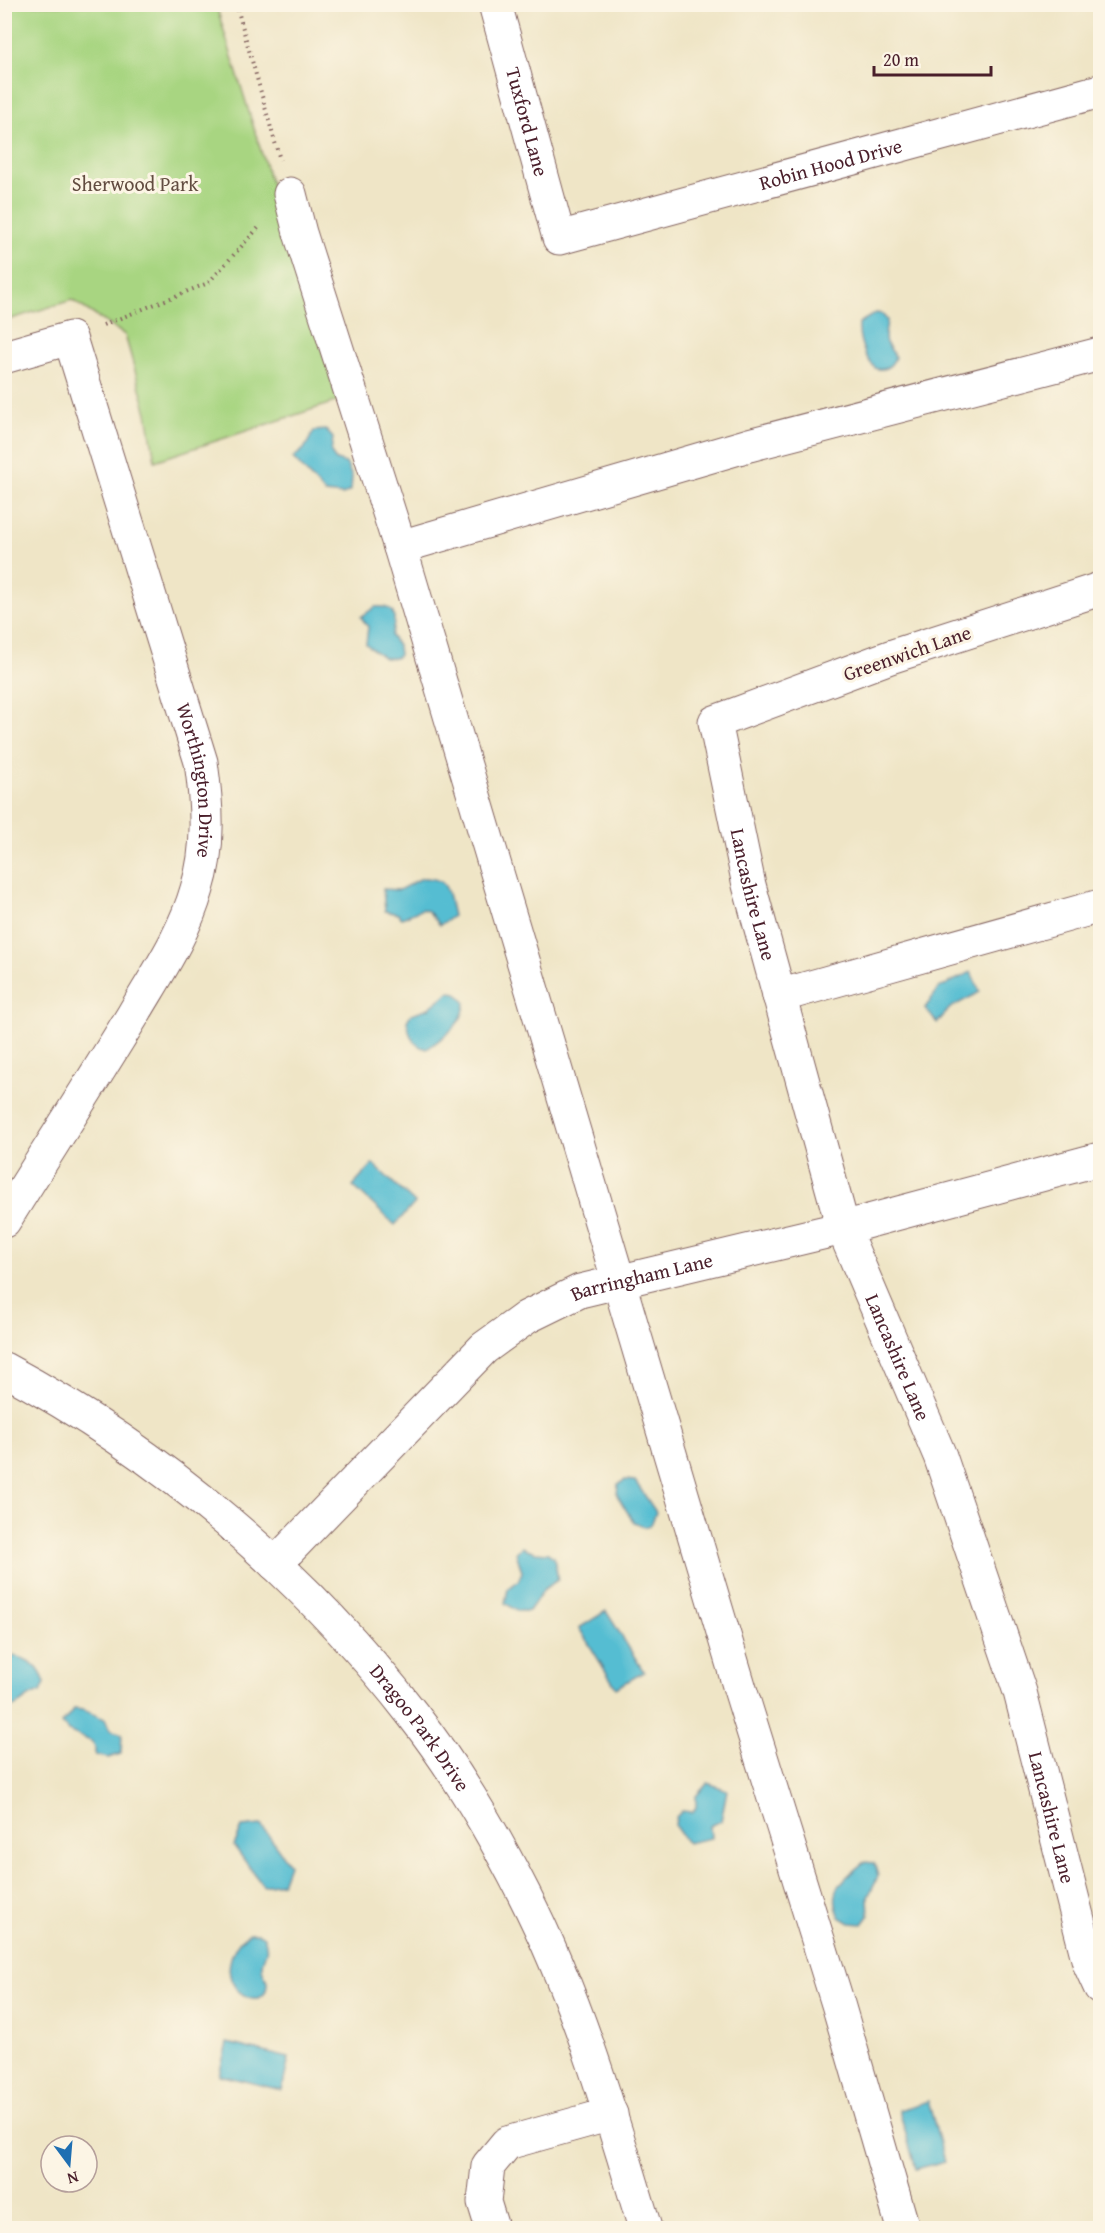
<svg xmlns="http://www.w3.org/2000/svg" width="1105" height="2233" viewBox="0 0 1105 2233" font-family="'Gentium Book Plus',serif">
<style>
.green{fill:#a8d581;stroke:#797a56;stroke-width:1.5}
.water{fill:#55bdd2;stroke:#506e7e;stroke-width:1.5}
.lines{fill:none;stroke-linecap:round;stroke-linejoin:round}
.minor-casing{stroke:#846461;stroke-width:35}
.path{stroke:#846461;stroke-width:4;stroke-dasharray:1.5 4.5;stroke-linecap:butt}
.minor{stroke:#fff;stroke-width:33}
.labels{text-anchor:middle;stroke-width:6;stroke-linejoin:round;paint-order:stroke}
.street-label{font-size:20px;fill:#4a1f2b;stroke:#fcf5e5}
.park-label{font-size:20px;fill:#624c40;stroke:#fcf5e5}
</style>
<rect width="100%" height="100%" fill="#fcf5e5"/>
<filter id="ink" filterUnits="userSpaceOnUse"><feTurbulence type="fractalNoise" baseFrequency=".0167" numOctaves="2"/><feDisplacementMap in="SourceGraphic" scale="12" xChannelSelector="R" yChannelSelector="G"/><feConvolveMatrix kernelMatrix="1 2 1 2 8 2 1 2 1" color-interpolation-filters="sRGB"/></filter>
<filter id="wash" filterUnits="userSpaceOnUse"><feTurbulence type="fractalNoise" baseFrequency=".008" numOctaves="4" result="noise"/><feDisplacementMap in="SourceGraphic" scale="24" xChannelSelector="R" yChannelSelector="G"/><feGaussianBlur stdDeviation="1.35" result="paint"/><feColorMatrix in="noise" values="0 0 0 0 0 0 0 0 0 0 0 0 0 0 0 0 0 1.4 0 .05"/><feComposite in="paint" operator="in"/></filter>
<g filter="url(#wash)">
<rect width="100%" height="100%" fill="#efe5c6"/>
<!-- green -->
<polygon class="green" points="5,5 216,5 338,401 155,461 147,413 125,335 72,300 5,321"/>
<!-- water -->
<g class="water">
<path d="M876 313 882 314 887 320C887 327 883 335 886 343 889 348 893 351 895 357 892 366 884 372 875 368 864 357 858 339 859 323Z"/>
<polygon points="326,430 333,438 331,453 336,460 346,463 352,477 351,490 343,495 325,493 293,458 304,449 314,431"/>
<path d="M375 607C398 605 396 619 391 636L398 646 399 655 395 658H384L366 644 368 627 361 617Z"/>
<path d="M422 878C451 877 447 893 453 916L440 925 428 911 422 909 402 918 398 914 385 911 383 889 399 890Z"/>
<polygon points="971,972 980,992 950,1008 937,1023 925,1008 939,988"/>
<path d="M449 992 457 993 465 1002C465 1024 443 1037 427 1049 412 1046 409 1034 407 1021L411 1014 429 1008Z"/>
<polygon points="373,1164 415,1203 395,1225 353,1186"/>
<polygon points="625,1480 635,1481 656,1512 651,1525 644,1527 634,1523 617,1495 618,1484"/>
<polygon points="522,1547 535,1552 548,1553 554,1558 558,1580 544,1589 529,1611 517,1611 505,1603 508,1589 518,1581 522,1572 516,1552"/>
<polygon points="606,1611 644,1672 616,1688 579,1628"/>
<path d="M13 1656C30 1659 40 1667 45 1683L41 1692C23 1696 25 1705 7 1709 3 1703 3 1694 7 1688L5 1658Z"/>
<polygon points="74,1709 83,1710 105,1719 110,1730 122,1734 121,1754 108,1758 95,1755 95,1748 93,1742 68,1731 62,1724"/>
<polygon points="708,1783 727,1790 721,1821 710,1826 711,1838 687,1843 675,1826 676,1817 682,1811 693,1812 696,1807 696,1796"/>
<polygon points="261,1825 289,1864 282,1883 263,1886 234,1846 242,1827"/>
<path d="M864 1862 874 1863 878 1876 868 1897 869 1916 863 1924 850 1923 840 1917C827 1888 844 1879 864 1862Z"/>
<path d="M250 1933H257L264 1937C271 1954 261 1955 262 1968 263 1974 268 1979 267 1985 265 2013 220 1993 231 1958 235 1946 239 1940 250 1933Z"/>
<polygon points="227,2043 289,2058 282,2090 219,2075"/>
<polygon points="928,2101 945,2161 916,2169 899,2110"/>
</g>
</g>
<g filter="url(#ink)">
<g class="lines">
<defs>
<g id="minor">
<path id="s1" d="M495 4 559 238 1100 91"/>
<polyline points="290,194 300,233 400,547 749,445 1100,354"/>
<path id="s2" d="M4 357 70 338 201 762C207 804 210 848 197 889 184 935 157 974 133 1015 91 1084 47 1152 4 1221"/>
<polyline points="400,547 740,1689 838,2004 903,2228"/>
<path id="s3" d="M1100 589 890 657 715 722 749 885 843 1228 940 1456 1020 1692 1089 1963 1100 1987"/>
<polyline points="779,996 1100,906"/>
<path id="s4" d="M4 1369C161 1453 305 1575 413 1715 456 1770 493 1833 524 1894 578 2000 611 2115 645 2228"/>
<path id="s5" d="M275 1564 484 1348 527 1317 580 1291 843 1228 1100 1159"/>
<polyline points="492,2228 484,2202 488,2166 507,2143 611,2114"/>
</g>
</defs>
<!-- minor casing -->
<use href="#minor" class="minor-casing"/>
<!-- path -->
<g class="path">
<polyline points="236,4 280,160"/>
<polyline points="103,325 208,283 260,226"/>
</g>
<!-- minor -->
<use href="#minor" class="minor"/>
</g>
</g>
<g class="labels">
<!-- street labels -->
<g class="street-label">
<text dy="7" stroke="none"><textPath href="#s1" startOffset="122">Tuxford Lane</textPath></text>
<text dy="7" stroke="none"><textPath href="#s1" startOffset="524">Robin Hood Drive</textPath></text>
<text transform="translate(907 653) rotate(-19)" y="7">Greenwich Lane</text>
<text dy="7" stroke="none"><textPath href="#s2" startOffset="530">Worthington Drive</textPath></text>
<text dy="7" stroke="none"><textPath href="#s3" startOffset="584">Lancashire Lane</textPath></text>
<text dy="7" stroke="none"><textPath href="#s5" startOffset="476">Barringham Lane</textPath></text>
<text dy="7" stroke="none"><textPath href="#s3" startOffset="1070">Lancashire Lane</textPath></text>
<text dy="7" stroke="none"><textPath href="#s4" startOffset="554">Dragoo Park Drive</textPath></text>
<text dy="7" stroke="none"><textPath href="#s3" startOffset="1556">Lancashire Lane</textPath></text>
</g>
<!-- park labels -->
<g class="park-label">
<text x="135" y="191">Sherwood Park</text>
</g>
</g>
<!-- margin -->
<rect width="1105" height="2233" fill="none" stroke="#fcf5e5" stroke-width="24"/>
<!-- north arrow -->
<g transform="translate(69 2164) rotate(164)"><circle r="28" fill="#fcf5e5" stroke="#b59f9b" stroke-width="1.5"/>
<path d="M0-4.5L10 22L0 15L-10 22Z" fill="#1f6fb2"/>
<text y="-9" font-size="16" font-weight="bold" text-anchor="middle" fill="#4a1f2b">N</text>
</g>
<!-- scale -->
<path d="M874 66v9h117v-9" fill="none" stroke="#4a1f2b" stroke-width="3"/>
<text x="883" y="66" font-size="18" fill="#4a1f2b" stroke="#fcf5e5" stroke-width="4.5" paint-order="stroke">20 m</text>
</svg>
